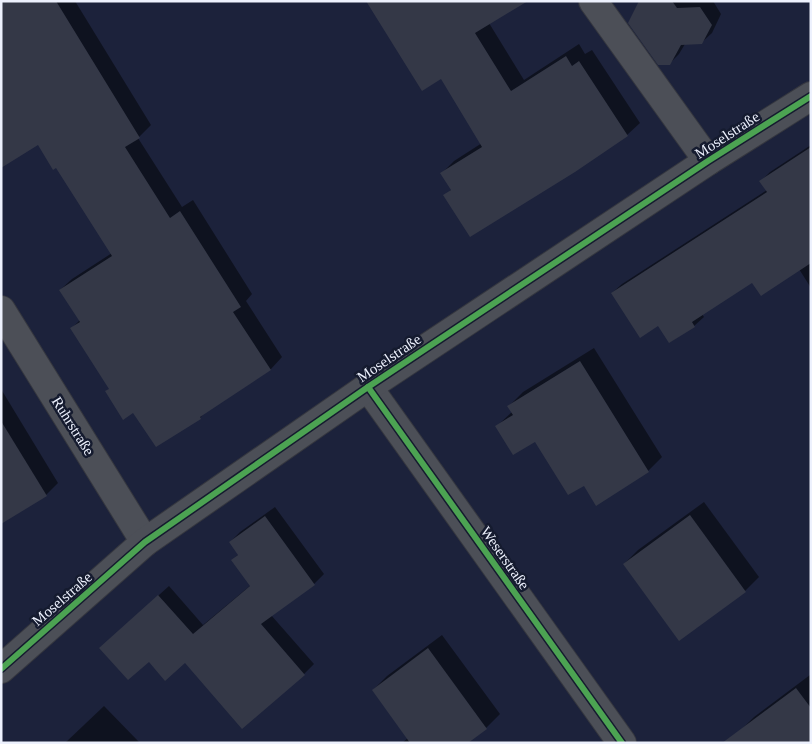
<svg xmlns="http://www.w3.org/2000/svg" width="812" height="744" viewBox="0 0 812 744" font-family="'Times New Roman',serif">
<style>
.built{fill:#1c223b}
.shadow{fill:#0007}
.building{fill:#343847}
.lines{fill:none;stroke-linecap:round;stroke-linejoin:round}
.minor-casing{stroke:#35373f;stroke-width:30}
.minor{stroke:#4c4f57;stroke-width:28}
.cycleway-casing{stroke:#151b2f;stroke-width:9}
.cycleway{stroke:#4ca352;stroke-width:6}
.labels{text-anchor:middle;stroke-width:5;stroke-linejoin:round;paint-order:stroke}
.street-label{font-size:15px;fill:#edf1fd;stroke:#151b2f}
</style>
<rect width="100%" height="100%" fill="#1b1e29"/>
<!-- built -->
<rect class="built" x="1" y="1" width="810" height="742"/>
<!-- shadow -->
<g class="shadow">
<polygon points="1,1 75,1 151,125 138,138 182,207 193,200 252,294 246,301 282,357 271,369 206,411 200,418 133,411 110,389 72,328 80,320 60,290 72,279 112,253 56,166 38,143"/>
<polygon points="368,1 489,23 524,80 579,44 585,54 592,50 640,123 627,135 445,195 452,189 442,173 454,161 482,143 441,77"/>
<polygon points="641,1 713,1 721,14 712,33 701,43 685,44 679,54 669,64"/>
<polygon points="811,145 811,288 799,269 753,281 702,314 704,317 694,326 670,342 658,324 612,293 622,284 767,190 761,181 770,172"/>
<polygon points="594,348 662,457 648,471 584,484 536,440 497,426 513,411 509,406 523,392"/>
<polygon points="1,389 58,483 46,495 1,522"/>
<polygon points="704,502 759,577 745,591 679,639 624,564 638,550"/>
<polygon points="275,507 324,574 314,584 271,615 314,664 304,674 242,727 185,662 149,661 111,638 169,586 203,625 251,585 232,560 239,554 230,542 240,532"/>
<polygon points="442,635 500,714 486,728 466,743 402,743 408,738 373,690 387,676"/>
<polygon points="810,675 811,743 740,731 754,717"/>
<polygon points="104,706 140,743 65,743"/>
</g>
<!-- building -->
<g class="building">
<polygon points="1,1 56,1 140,138 125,147 170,218 180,211 241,307 233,312 271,370 200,417 201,419 156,447 133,413 123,420 105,391 109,389 70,328 80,322 59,290 112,256 56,168 53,170 38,145 1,168"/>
<polygon points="366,1 528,1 475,33 511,91 566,56 572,66 579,61 628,136 575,172 470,237 443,195 451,190 440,173 482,147 441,79 422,91"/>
<polygon points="639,1 672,1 677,8 700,7 712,25 702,44 681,45 670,65 658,65 628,23"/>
<polygon points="811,147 811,263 761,296 752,283 692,322 695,327 669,343 658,326 640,338 611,293 767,192 759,181"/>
<polygon points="580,361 649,472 596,506 584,486 568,495 535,442 513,455 495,426 513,415 507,406"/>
<polygon points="1,421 47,496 1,524"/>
<polygon points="690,515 746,592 679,641 623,564"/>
<polygon points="265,516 315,585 261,624 305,675 242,729 185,663 165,681 149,662 128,680 99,648 158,595 193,634 250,586 231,560 238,555 229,542"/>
<polygon points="428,648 487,729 468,743 410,743 372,690"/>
<polygon points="796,688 811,708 811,743 722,743"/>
</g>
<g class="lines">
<defs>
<g id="minor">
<polyline points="593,1 708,161"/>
<polyline points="1,310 145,542"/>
<polyline points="368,387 622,743"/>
<polyline points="1,669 145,542 368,387 708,161 811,96"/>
</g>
</defs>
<!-- minor casing -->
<use href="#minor" class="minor-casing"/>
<!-- minor -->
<use href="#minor" class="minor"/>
<defs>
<g id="cycleway">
<polyline points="368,387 622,743"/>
<polyline points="1,669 145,542 368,387 708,161 811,96"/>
</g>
</defs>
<!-- cycleway casing -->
<use href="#cycleway" class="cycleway-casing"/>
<!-- cycleway -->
<use href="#cycleway" class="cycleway"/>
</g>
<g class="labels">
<!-- street labels -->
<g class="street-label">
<text transform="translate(727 135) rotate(-33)" y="5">Moselstraße</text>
<text transform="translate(389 358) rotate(-34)" y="5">Moselstraße</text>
<text transform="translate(73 426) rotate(58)" y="5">Ruhrstraße</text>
<text transform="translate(505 558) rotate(55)" y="5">Weserstraße</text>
<text transform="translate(62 599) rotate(-41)" y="5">Moselstraße</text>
</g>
</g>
<!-- border -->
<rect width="812" height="744" fill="none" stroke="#edf1fd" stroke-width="5"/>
</svg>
